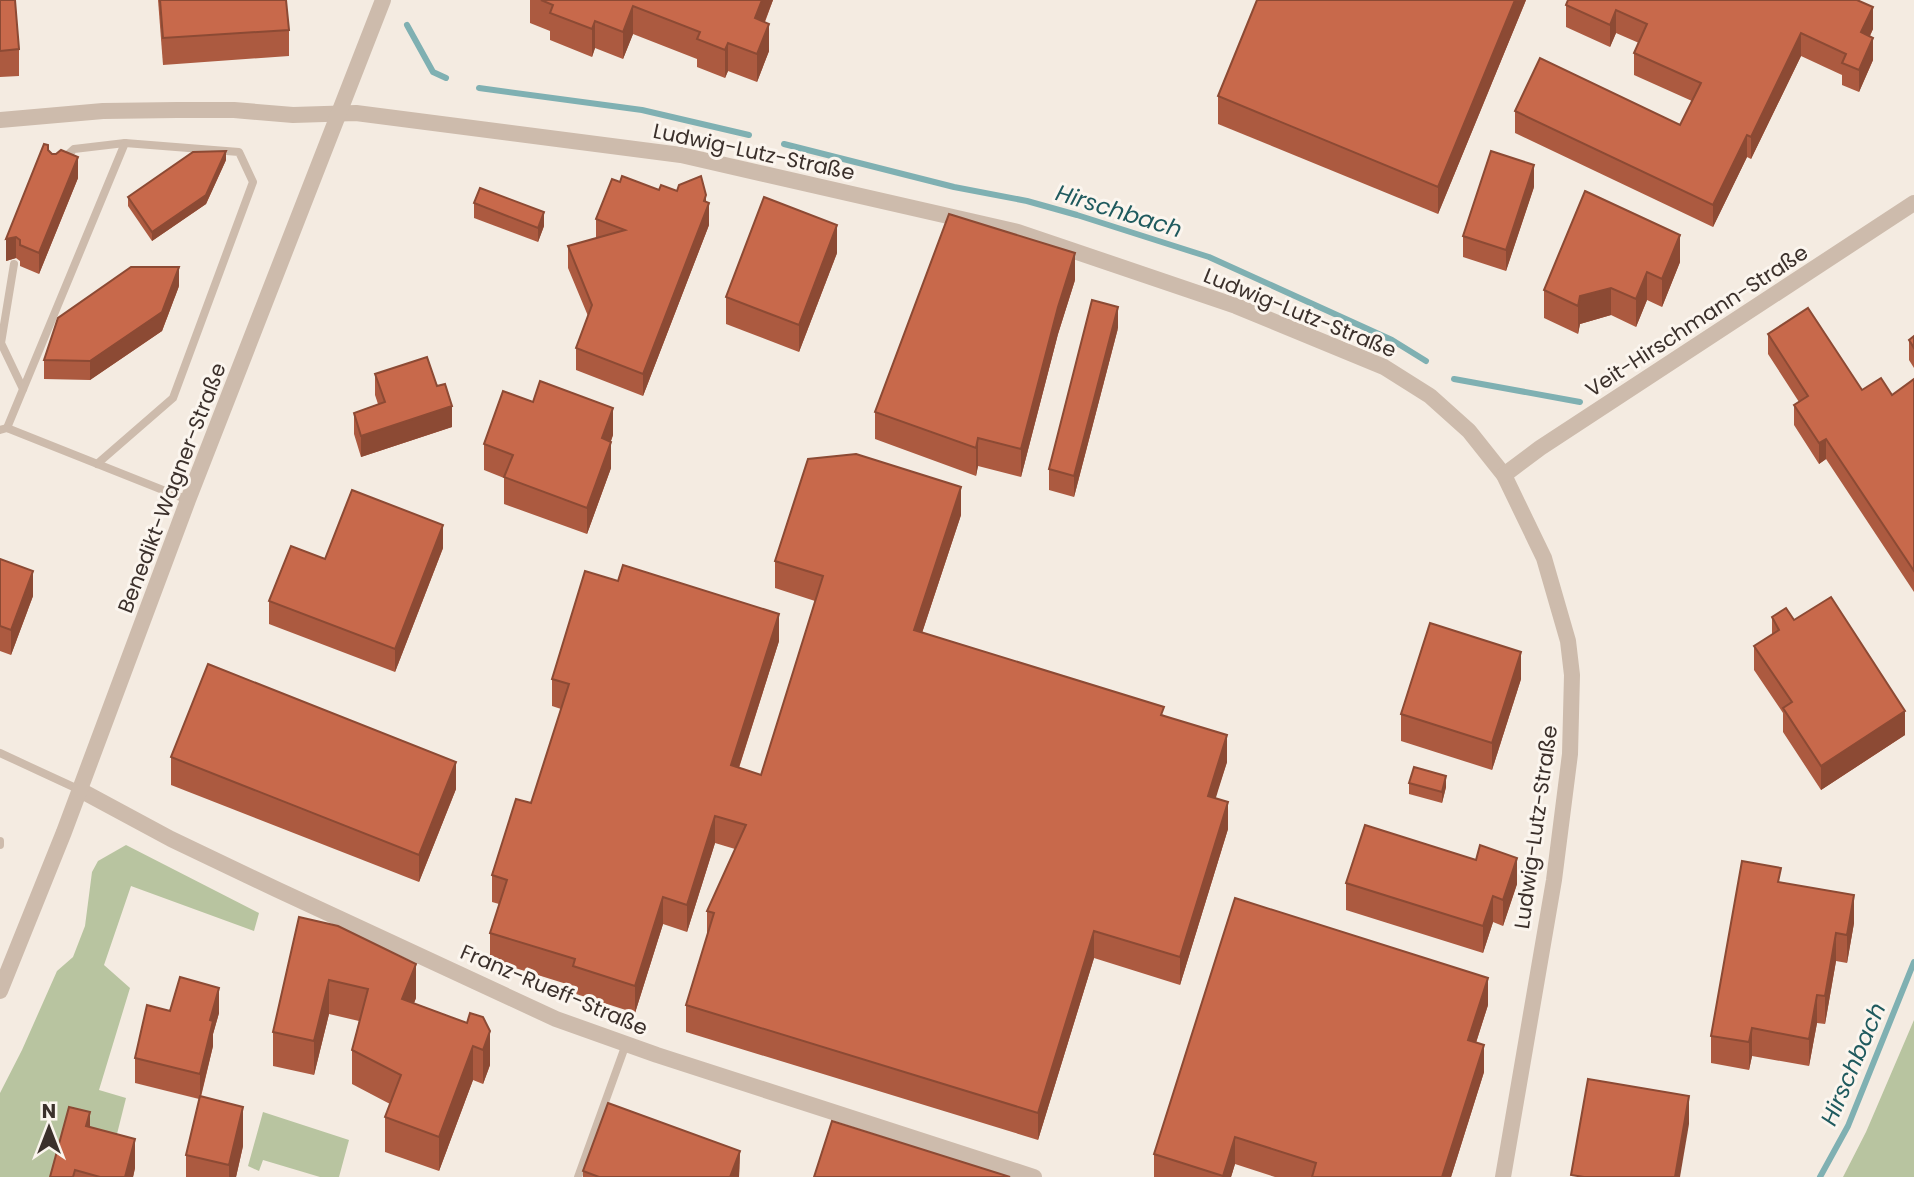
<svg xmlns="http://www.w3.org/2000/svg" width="1914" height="1177" viewBox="0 0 1914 1177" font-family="Poppins,sans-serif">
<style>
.green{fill:#b8c4a0}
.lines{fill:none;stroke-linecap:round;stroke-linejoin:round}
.stream{stroke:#7fb0b2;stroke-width:6}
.service{stroke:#cdbbac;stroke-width:8}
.minor{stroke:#cdbbac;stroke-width:16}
.wall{fill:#ac5a40}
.shaded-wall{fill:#8c4a34}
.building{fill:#c8694b;stroke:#8c4a34;stroke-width:2}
.labels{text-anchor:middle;stroke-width:6;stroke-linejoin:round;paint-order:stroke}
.street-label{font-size:21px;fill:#3b302b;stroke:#fbf5ee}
.water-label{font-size:23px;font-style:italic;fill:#1f5a5e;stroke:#fbf5ee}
</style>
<rect width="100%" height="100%" fill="#f4ebe1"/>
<!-- green -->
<g class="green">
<polygon points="126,845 259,913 254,931 131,886 104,965 130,988 99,1090 126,1098 108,1170 55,1177 0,1177 0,1093 22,1050 57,971 73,957 85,926 92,872 98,861"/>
<polygon points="1914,1020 1914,1177 1843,1177 1866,1132"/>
<polygon points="263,1112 349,1140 339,1177 320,1177 263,1160 259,1171 248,1166"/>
</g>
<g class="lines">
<!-- stream -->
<g class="stream">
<polyline points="407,25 433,72 446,78"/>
<polyline points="479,88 642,110 749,135"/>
<polyline points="784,144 954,187 1027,201 1077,215 1209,257 1392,340 1426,361"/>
<polyline points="1454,379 1580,402"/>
<polyline points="1820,1177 1848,1126 1914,962"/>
</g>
<!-- service -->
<g class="service">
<polyline points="62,160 74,149 125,143"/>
<polyline points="14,264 1,343 23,389"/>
<polyline points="7,428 125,143 239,152 253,182 173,398 97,464"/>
<polyline points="0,430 7,428 188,500"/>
<polyline points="0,753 80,790"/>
<polyline points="0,841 0,845"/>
<polyline points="578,1177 626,1044"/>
</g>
<!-- minor -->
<g class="minor">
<polyline points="0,120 103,111 177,110 234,110 293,115 356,113 681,155 1018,232 1236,306 1384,367 1430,396 1469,431 1504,475 1544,558 1568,641 1572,675 1570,754 1554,880 1503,1177"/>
<polyline points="1504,475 1540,448 1914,203"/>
<polyline points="80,790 171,839 278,890 556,1019 657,1055 1034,1177"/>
<polyline points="0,991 64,832 188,500 383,0"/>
</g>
</g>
<!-- wall -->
<g class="wall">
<polygon points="0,0 19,49 19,76 0,77"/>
<polygon points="158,0 286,0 289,30 289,56 163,65"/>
<polygon points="530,0 773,0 765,22 769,51 757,82 728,71 725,78 697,67 697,59 633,34 623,59 595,48 592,57 550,40 550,31 530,23"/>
<polygon points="1257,0 1526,0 1438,214 1218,124 1218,96"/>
<polygon points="1566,5 1873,29 1870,36 1873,60 1859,92 1842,85 1842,75 1801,56 1751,159 1747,157 1713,227 1515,133 1515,111 1680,125 1692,101 1634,75 1634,53 1639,43 1616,33 1610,47 1566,27"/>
<polygon points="48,151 78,178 39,274 20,266 20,261 16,258 6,261"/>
<polygon points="226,160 206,204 152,241 128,206 128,197"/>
<polygon points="620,182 659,190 706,202 709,225 643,396 576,370 576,348 588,316 568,268 568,246 596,238 596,219"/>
<polygon points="1534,187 1506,271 1463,257 1463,236"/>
<polygon points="474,203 544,226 538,242 474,218"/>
<polygon points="837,253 799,352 726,324 726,297"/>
<polygon points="1680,262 1662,307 1647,300 1636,327 1611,315 1580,324 1578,334 1544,318 1544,290"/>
<polygon points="1075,280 1058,334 1021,477 978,466 976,476 875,439 875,412"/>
<polygon points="179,286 162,331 90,380 44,379 44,360"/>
<polygon points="1118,328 1074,497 1049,490 1049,469"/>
<polygon points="1768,334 1862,390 1892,395 1914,379 1914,592 1826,459 1819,464 1794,425 1794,405 1799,402 1768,354"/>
<polygon points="1914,336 1914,368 1909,360 1909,340"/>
<polygon points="375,374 452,427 361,457 354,434 354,413 378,404 375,395"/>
<polygon points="613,435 611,441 611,468 587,534 504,504 504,478 484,470 484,444"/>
<polygon points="961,515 922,633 1164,715 1227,762 1215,798 1228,829 1180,985 1094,958 1038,1140 686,1032 686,1005 707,937 707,911 735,849 715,843 687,932 663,924 635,1013 573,993 573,986 490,960 490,933 499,904 492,902 492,875 531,803 561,709 552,706 552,679 779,641 739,768 761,775 815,601 775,588 775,561"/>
<polygon points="443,548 395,672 269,624 269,601 325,559"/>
<polygon points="0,559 33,596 11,655 0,651"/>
<polygon points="1772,617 1794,620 1905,735 1821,790 1783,732 1783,713 1754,670 1754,646 1772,635"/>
<polygon points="1521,679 1492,770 1401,741 1401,714"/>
<polygon points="171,757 456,789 419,882 171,785"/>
<polygon points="1409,783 1446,787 1442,803 1409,794"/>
<polygon points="1781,882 1854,923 1847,963 1836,961 1825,1024 1817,1023 1809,1066 1752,1056 1749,1070 1711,1063 1711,1036"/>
<polygon points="1346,883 1517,884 1503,926 1493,922 1483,953 1346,910"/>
<polygon points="299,917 416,998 414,1003 467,1023 470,1013 490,1065 483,1084 473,1080 439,1171 385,1152 385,1117 390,1104 352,1084 352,1050 359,1021 329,1014 314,1075 273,1066 273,1032"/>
<polygon points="1488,1005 1476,1043 1484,1072 1451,1177 1275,1177 1235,1164 1231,1177 1154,1177 1154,1154"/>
<polygon points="170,1011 219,1013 213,1034 213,1046 201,1097 243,1146 236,1177 186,1177 186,1155 199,1099 135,1083 135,1058"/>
<polygon points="90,1127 135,1168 133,1177 50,1177"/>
<polygon points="740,1151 739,1177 583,1177 583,1171"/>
</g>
<!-- shaded-wall -->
<g class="shaded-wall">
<polygon points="762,0 773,0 755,46 755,18"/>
<polygon points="1515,0 1526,0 1438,214 1438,187"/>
<polygon points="633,6 633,34 623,59 623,32"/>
<polygon points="1873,7 1873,29 1861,54 1861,32"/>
<polygon points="1616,10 1616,33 1610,47 1610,25"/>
<polygon points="595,21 595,48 592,57 592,29"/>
<polygon points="769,24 769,51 757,82 757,54"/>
<polygon points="1801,33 1801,56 1751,159 1751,137"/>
<polygon points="1873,38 1873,60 1859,92 1859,70"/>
<polygon points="728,43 728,71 725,78 725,50"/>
<polygon points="1747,135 1747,157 1713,227 1713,205"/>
<polygon points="226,151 226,160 206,204 152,241 152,232"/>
<polygon points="78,157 78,178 39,274 39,253"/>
<polygon points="1534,165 1534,187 1506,271 1506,250"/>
<polygon points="706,195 706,209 709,203 709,225 643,396 643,374"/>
<polygon points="544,212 544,226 538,242 538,228"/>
<polygon points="837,225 837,253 799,352 799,325"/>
<polygon points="1680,235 1680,262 1662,307 1662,279"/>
<polygon points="16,237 16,258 6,261 6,239"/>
<polygon points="1075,253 1075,280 1058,334 1021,477 1021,449 1058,307"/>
<polygon points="179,267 179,286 162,331 90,380 90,361"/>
<polygon points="1647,272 1647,300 1636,327 1636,299"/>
<polygon points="1611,288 1611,315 1580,324 1578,334 1578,306 1580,296"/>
<polygon points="1118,307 1118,328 1074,497 1074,476"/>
<polygon points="452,406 452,427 361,457 361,436"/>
<polygon points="613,408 613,435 602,465 602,438"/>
<polygon points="978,438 978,466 976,476 976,448"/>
<polygon points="1826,439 1826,459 1819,464 1819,443"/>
<polygon points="611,442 611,468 587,534 587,508"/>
<polygon points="961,487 961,515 914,657 914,630"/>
<polygon points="443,525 443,548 395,672 395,649"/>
<polygon points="33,571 33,596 11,655 11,630"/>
<polygon points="779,614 779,641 731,792 731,765"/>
<polygon points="1521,652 1521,679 1492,770 1492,743"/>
<polygon points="1905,711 1905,735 1821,790 1821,766"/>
<polygon points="1227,735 1227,762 1208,823 1208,796"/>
<polygon points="456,762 456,789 419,882 419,855"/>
<polygon points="1446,776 1446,787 1442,803 1442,792"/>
<polygon points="1228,802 1228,829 1180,985 1180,957"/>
<polygon points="715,816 715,843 687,932 687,905"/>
<polygon points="1517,858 1517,884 1503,926 1503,900"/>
<polygon points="1854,895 1854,923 1847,963 1847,935"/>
<polygon points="1493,896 1493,922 1483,953 1483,926"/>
<polygon points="663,897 663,924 635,1013 635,986"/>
<polygon points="1094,931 1094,958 1038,1140 1038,1113"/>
<polygon points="1836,933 1836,961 1825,1024 1825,996"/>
<polygon points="416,964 416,998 402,1033 402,999"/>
<polygon points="1488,978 1488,1005 1468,1067 1468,1040"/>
<polygon points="329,980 329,1014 314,1075 314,1041"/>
<polygon points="219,988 219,1013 213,1034 213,1046 200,1099 200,1074 210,1020"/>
<polygon points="1817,995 1817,1023 1809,1066 1809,1039"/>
<polygon points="1752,1028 1752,1056 1749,1070 1749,1042"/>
<polygon points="490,1031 490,1065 483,1084 483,1050"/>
<polygon points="1484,1045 1484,1072 1451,1177 1442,1177"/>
<polygon points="473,1046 473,1080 439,1171 439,1137"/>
<polygon points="1689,1096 1689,1124 1680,1177 1675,1177"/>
<polygon points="243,1107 243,1146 236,1177 229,1177 229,1165"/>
<polygon points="90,1112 90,1141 86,1126"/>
<polygon points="1235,1137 1235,1164 1231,1177 1223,1177"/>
<polygon points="135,1139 135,1168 133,1177 125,1177"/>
<polygon points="740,1151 739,1177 730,1177"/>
</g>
<!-- building -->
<g class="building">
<polygon points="0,0 15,0 19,49 0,51"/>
<polygon points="160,0 286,0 289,30 163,38"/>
<polygon points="541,0 762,0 755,18 769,24 757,54 728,43 725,50 697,39 700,32 633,6 623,32 595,21 592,29 550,13 553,5"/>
<polygon points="1257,0 1515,0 1438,187 1218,96"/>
<polygon points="1568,0 1857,0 1873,7 1861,32 1873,38 1859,70 1842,63 1846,54 1801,33 1751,137 1747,135 1713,205 1515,111 1540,58 1680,125 1701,83 1634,53 1647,24 1616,10 1610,25 1566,5"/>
<polygon points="44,144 48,145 48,150 52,154 56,154 61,150 78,157 39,253 20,245 20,240 16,237 6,239"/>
<polygon points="226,151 206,195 152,232 128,197 193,152"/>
<polygon points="1491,151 1534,165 1506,250 1463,236"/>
<polygon points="622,176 659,190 661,185 677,191 679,185 701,176 706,195 704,201 709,203 643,374 576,348 592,305 568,246 625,230 596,219 612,179 620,182"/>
<polygon points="480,188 544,212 538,228 474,203"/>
<polygon points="1585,191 1680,235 1662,279 1647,272 1636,299 1611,288 1580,296 1578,306 1544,290"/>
<polygon points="764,197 837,225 799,325 726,297"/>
<polygon points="949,214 1075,253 1058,307 1021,449 978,438 976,448 875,412"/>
<polygon points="131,267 179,267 162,312 90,361 44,360 58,318"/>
<polygon points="1092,300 1118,307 1074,476 1049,469"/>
<polygon points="1808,308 1862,390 1881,378 1892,395 1914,379 1914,571 1826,439 1819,443 1794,405 1808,396 1768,334"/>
<polygon points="1914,336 1914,348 1909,340"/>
<polygon points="427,357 437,386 445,384 452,406 361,436 354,413 385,402 375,374"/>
<polygon points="540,381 613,408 602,438 611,442 587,508 504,477 513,455 484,444 503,391 533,402"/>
<polygon points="856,454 961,487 914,630 1164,707 1161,715 1227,735 1208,796 1228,802 1180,957 1094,931 1038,1113 686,1005 714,913 707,911 746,825 715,816 687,905 663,897 635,986 573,966 575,959 490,933 507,880 492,875 516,799 531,803 569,684 552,679 585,571 618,581 623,565 779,614 731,765 761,775 823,576 775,561 808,459"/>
<polygon points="352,490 443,525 395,649 269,601 291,546 325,559"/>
<polygon points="0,559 33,571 11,630 0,626"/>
<polygon points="1831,597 1905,711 1821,766 1783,708 1792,702 1754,646 1779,630 1772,617 1786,608 1794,620"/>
<polygon points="1430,623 1521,652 1492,743 1401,714"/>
<polygon points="208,664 456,762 419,855 171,757"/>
<polygon points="1414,767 1446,776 1442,792 1409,783"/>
<polygon points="1365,825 1476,860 1480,845 1517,858 1503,900 1493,896 1483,926 1346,883"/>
<polygon points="1742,861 1781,868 1778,882 1854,895 1847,935 1836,933 1825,996 1817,995 1809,1039 1752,1028 1749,1042 1711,1036"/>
<polygon points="1235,898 1488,978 1468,1040 1484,1045 1442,1177 1312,1177 1316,1163 1235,1137 1223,1176 1154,1154"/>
<polygon points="299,917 338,926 416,964 402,999 467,1023 470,1013 483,1017 490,1031 483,1050 473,1046 439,1137 385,1117 401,1075 352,1050 368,989 329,980 314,1041 273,1032"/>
<polygon points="180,977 219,988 210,1020 213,1021 200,1074 135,1058 147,1005 170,1011"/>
<polygon points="1588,1079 1689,1096 1675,1177 1584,1177 1571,1175"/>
<polygon points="200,1096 243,1107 229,1165 186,1155"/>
<polygon points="608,1103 740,1151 730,1177 599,1177 583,1171"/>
<polygon points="69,1107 90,1112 86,1126 135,1139 125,1177 100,1177 75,1170 73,1177 50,1177"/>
<polygon points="832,1121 1010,1177 814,1177"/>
</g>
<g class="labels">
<!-- street labels -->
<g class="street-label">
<text transform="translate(754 152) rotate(12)" y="7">Ludwig-Lutz-Straße</text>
<text transform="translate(1300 313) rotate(22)" y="7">Ludwig-Lutz-Straße</text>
<text transform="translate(1697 321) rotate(-33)" y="7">Veit-Hirschmann-Straße</text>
<text transform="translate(172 488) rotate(-69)" y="7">Benedikt-Wagner-Straße</text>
<text transform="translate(1536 827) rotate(-82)" y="7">Ludwig-Lutz-Straße</text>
<text transform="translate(554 990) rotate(23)" y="7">Franz-Rueff-Straße</text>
</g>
<!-- water labels -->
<g class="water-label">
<text transform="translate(1119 211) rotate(17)" y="8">Hirschbach</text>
<text transform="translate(1853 1064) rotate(-67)" y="8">Hirschbach</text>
</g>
</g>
<!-- north arrow -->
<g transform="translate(49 1128)" stroke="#fbf5ee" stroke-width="5" paint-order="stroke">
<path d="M0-5L12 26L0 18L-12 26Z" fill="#3b302b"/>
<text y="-10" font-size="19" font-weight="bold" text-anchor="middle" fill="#3b302b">N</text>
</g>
</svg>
